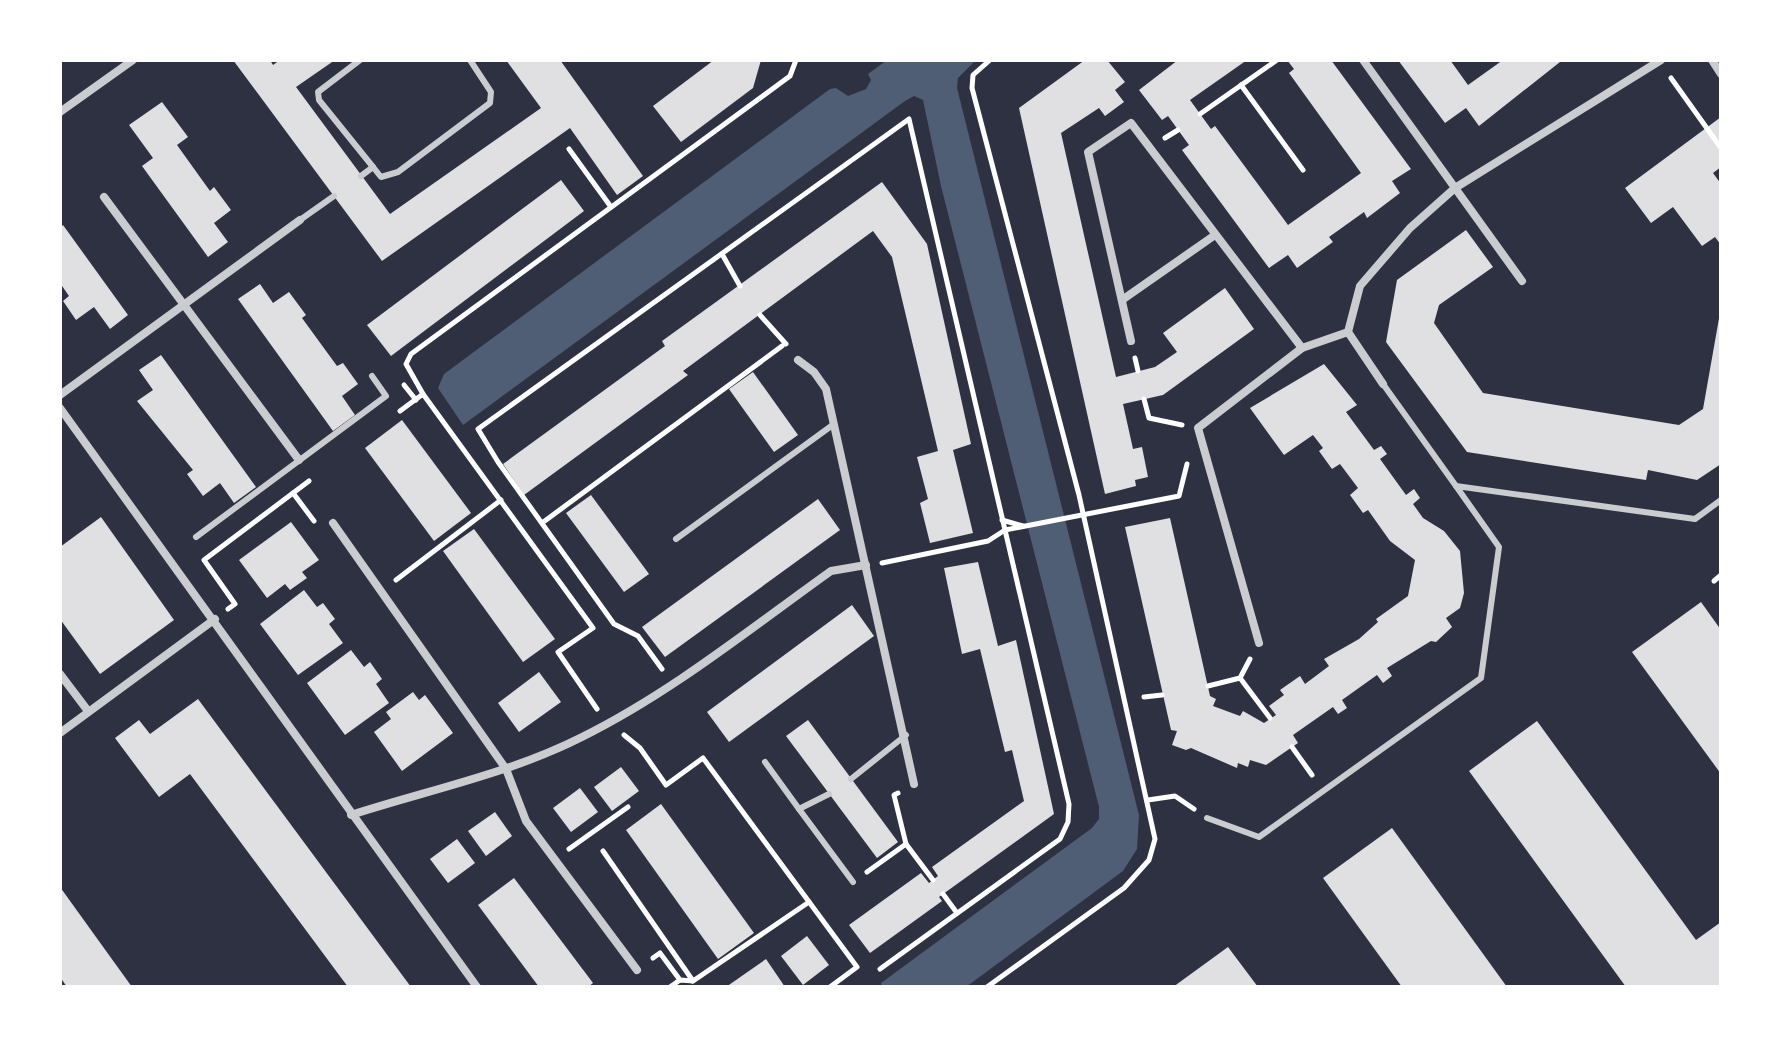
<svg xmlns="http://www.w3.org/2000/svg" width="1781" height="1047" viewBox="0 0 1781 1047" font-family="Barlow,sans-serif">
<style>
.water{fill:#4f5d75}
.building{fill:#e0e0e3}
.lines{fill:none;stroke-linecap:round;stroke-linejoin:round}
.path{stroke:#fff;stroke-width:5}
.service{stroke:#caccd0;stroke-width:6}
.minor{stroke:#caccd0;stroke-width:8}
</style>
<rect width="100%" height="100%" fill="#2d3142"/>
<!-- water -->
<polygon class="water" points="887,60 976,60 958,78 957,88 1139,815 1137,849 1123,871 966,987 882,987 881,983 1092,828 1099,819 1099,807 941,186 923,100 914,96 905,101 463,425 438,388 444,374 830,89 836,88 848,96 866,89 871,80 868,74"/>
<!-- building -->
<g class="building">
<polygon points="233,60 270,60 273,65 280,60 335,60 296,87 390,214 541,108 506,60 560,60 643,176 617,195 570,128 382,261"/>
<polygon points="714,60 761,60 753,88 681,142 653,106"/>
<polygon points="1085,60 1107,60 1125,82 1115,90 1124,102 1105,116 1099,108 1061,133 1116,377 1155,367 1177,352 1163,333 1225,288 1254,329 1163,395 1123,404 1133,449 1142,447 1148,477 1135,480 1136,486 1105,494 1019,108"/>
<polygon points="1178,60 1247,60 1190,100 1211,129 1215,126 1288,225 1361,173 1289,73 1294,69 1287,60 1331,60 1411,169 1392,181 1400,193 1367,218 1364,212 1329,237 1333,242 1297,268 1288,255 1269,268 1182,150 1189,145 1168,116 1162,120 1139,90"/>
<polygon points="1398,60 1450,60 1468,85 1503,60 1560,62 1479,126 1466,108 1445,123"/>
<polygon points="162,102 188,137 177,145 210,191 214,187 231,210 214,223 228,242 208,257 142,166 153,158 129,125"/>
<polygon points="1721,117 1721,167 1713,173 1721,184 1721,245 1715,237 1702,246 1673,207 1651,223 1625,188"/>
<polygon points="561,180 584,211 391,356 367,325"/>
<polygon points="882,182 927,244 971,444 953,450 973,533 930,543 920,503 928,499 917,457 938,451 892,257 873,231 683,371 688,375 524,495 503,464 665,346 662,341"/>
<polygon points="63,225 128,315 110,329 94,307 76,320 63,301 69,296 60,283 60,228"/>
<polygon points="1466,230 1493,267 1439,305 1434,323 1483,393 1679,425 1703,409 1721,307 1721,464 1697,480 1648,470 1646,480 1467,452 1386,342 1397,280"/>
<polygon points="260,284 273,303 289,292 306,315 302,318 337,366 343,363 358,384 342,396 355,415 333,431 238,299"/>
<polygon points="161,355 256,487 234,503 220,483 203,496 187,474 193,470 137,401 153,390 139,370"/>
<polygon points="1324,364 1357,405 1346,412 1374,450 1381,446 1387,454 1380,459 1406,495 1414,489 1420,498 1413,504 1423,518 1444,531 1460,551 1464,593 1460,608 1446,618 1452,627 1436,642 1431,641 1387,668 1392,676 1383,683 1377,675 1342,700 1347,708 1338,714 1333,707 1293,735 1298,743 1266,765 1250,760 1248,767 1238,763 1237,768 1191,748 1186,750 1172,745 1177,731 1171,730 1125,527 1170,518 1210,696 1216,699 1213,706 1240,716 1243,711 1264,723 1276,715 1269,706 1284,695 1280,690 1300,676 1305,684 1329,666 1324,659 1359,639 1378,622 1376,619 1408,596 1415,560 1390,541 1368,510 1363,513 1350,495 1358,488 1340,464 1332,469 1319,451 1323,448 1313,435 1284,455 1250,408"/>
<polygon points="753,372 798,435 774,452 729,389"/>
<polygon points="402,420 471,513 434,541 365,448"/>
<polygon points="591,495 649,574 624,592 566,513"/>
<polygon points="818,499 840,530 665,657 642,627"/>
<polygon points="101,517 174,620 100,674 60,619 60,547"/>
<polygon points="291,522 319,560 302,572 307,578 290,590 285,584 267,598 239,560"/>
<polygon points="474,529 555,639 523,662 443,551"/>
<polygon points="978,562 998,646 1016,640 1054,814 939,897 942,901 870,953 849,925 921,873 929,883 938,876 932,867 1024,801 1012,750 1005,752 980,649 962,654 944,568"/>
<polygon points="304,590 317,607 323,603 335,619 329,624 343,643 298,675 260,624"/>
<polygon points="1701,602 1721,630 1721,774 1632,652"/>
<polygon points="852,605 874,636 729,742 707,712"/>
<polygon points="351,650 364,667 370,662 382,679 376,684 389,703 345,735 307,683"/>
<polygon points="539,672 561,702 519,732 498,703"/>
<polygon points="413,692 419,700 425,695 453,733 402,771 374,732 391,719 386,712"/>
<polygon points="198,699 411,987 348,987 190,774 159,797 115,738 139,720 150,734"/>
<polygon points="808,720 898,842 877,858 786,736"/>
<polygon points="1537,721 1696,940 1721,922 1721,987 1626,987 1469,771"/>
<polygon points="621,767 639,791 612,811 594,787"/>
<polygon points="580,788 598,812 571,832 553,808"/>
<polygon points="661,804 754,933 718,959 626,830"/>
<polygon points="495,812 512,836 486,856 468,831"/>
<polygon points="1392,828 1507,987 1402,987 1323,878"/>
<polygon points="457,839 475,863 448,883 430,859"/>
<polygon points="514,878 593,983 588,987 539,987 478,905"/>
<polygon points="60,887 132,987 67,987 60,977"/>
<polygon points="807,936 829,965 803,985 781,956"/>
<polygon points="1228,947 1258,987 1173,987"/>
<polygon points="766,959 785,987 726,987"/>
</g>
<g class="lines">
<!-- path -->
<g class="path">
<polyline points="1671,78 1721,148"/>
<polyline points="1241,85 1303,170"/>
<polyline points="1200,114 1277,60"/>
<polyline points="1165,138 1178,130"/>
<polyline points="569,149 611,207"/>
<polyline points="722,254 740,286"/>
<polyline points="760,315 786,344"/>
<polyline points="1135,358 1138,371"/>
<polyline points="404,385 416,400"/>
<polyline points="423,394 406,364 411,354 790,76 796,60"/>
<polyline points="1144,399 1149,418 1182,425"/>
<polyline points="400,411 423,394 593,628 558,652 597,709"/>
<polyline points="293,493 314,521"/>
<polyline points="1002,520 1023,526"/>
<polyline points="542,523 782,346"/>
<polyline points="882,563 988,541 1005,530 1179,496 1187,464"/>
<polyline points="396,580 501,500"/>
<polyline points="1714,581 1721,575"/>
<polyline points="228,609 235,604 204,560 309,481"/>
<polyline points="662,669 638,636 614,624 498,462 478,429 909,119 1069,804 1068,822 1060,839 880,969"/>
<polyline points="1240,678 1270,718"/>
<polyline points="1208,686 1240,678 1250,659"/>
<polyline points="1144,697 1162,695"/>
<polyline points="624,735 640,748 666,785 703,758 857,967 830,987"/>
<polyline points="1292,747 1312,775"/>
<polyline points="898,793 894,795 906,844"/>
<polyline points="1148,800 1175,796 1194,809"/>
<polyline points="569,849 628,807"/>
<polyline points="603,851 693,981"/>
<polyline points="867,872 906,844 933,880"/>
<polyline points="943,894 957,913"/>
<polyline points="653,958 660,953 680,980"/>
<polyline points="670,987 680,980 693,981 809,902"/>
<polyline points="987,987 1124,888 1149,860 1155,839 1079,495 972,88 973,75 990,60"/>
</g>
<!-- service -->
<g class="service">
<polyline points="360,60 318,92 319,100 373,167"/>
<polyline points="361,176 373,167 381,177 398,172 490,103 491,92 470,60"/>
<polyline points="300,220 334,196"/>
<polyline points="1383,384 1456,486"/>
<polyline points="196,537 386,396 372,376"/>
<polyline points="676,539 834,424"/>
<polyline points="765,762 799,809"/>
<polyline points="851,779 906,735"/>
<polyline points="829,794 799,809 853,882"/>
<polyline points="1207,818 1259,837 1481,678 1499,547 1456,486 1695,519 1721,500"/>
</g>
<!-- minor -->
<g class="minor">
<polyline points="1363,60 1522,281"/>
<polyline points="1712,60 1721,74"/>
<polyline points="60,112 133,60"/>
<polyline points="104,197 299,460"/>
<polyline points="1122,300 1215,235"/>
<polyline points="1348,332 1383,384"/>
<polyline points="1131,341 1088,152 1131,123 1302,348"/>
<polyline points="798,360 814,372 826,389 914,784"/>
<polyline points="60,395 300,220"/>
<polyline points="60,408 477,987"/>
<polyline points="333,523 506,769 526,821 637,970"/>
<polyline points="1259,643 1198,428 1302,348 1348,332 1360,286 1410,228 1455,188 1661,60"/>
<polyline points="60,674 88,711"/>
<polyline points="60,733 215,619"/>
<path d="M351 815C428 790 509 774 582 737 671 693 751 628 831 571L866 565"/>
</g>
</g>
<!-- border -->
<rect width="1781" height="1047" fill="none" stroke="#ffffff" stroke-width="124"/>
</svg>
